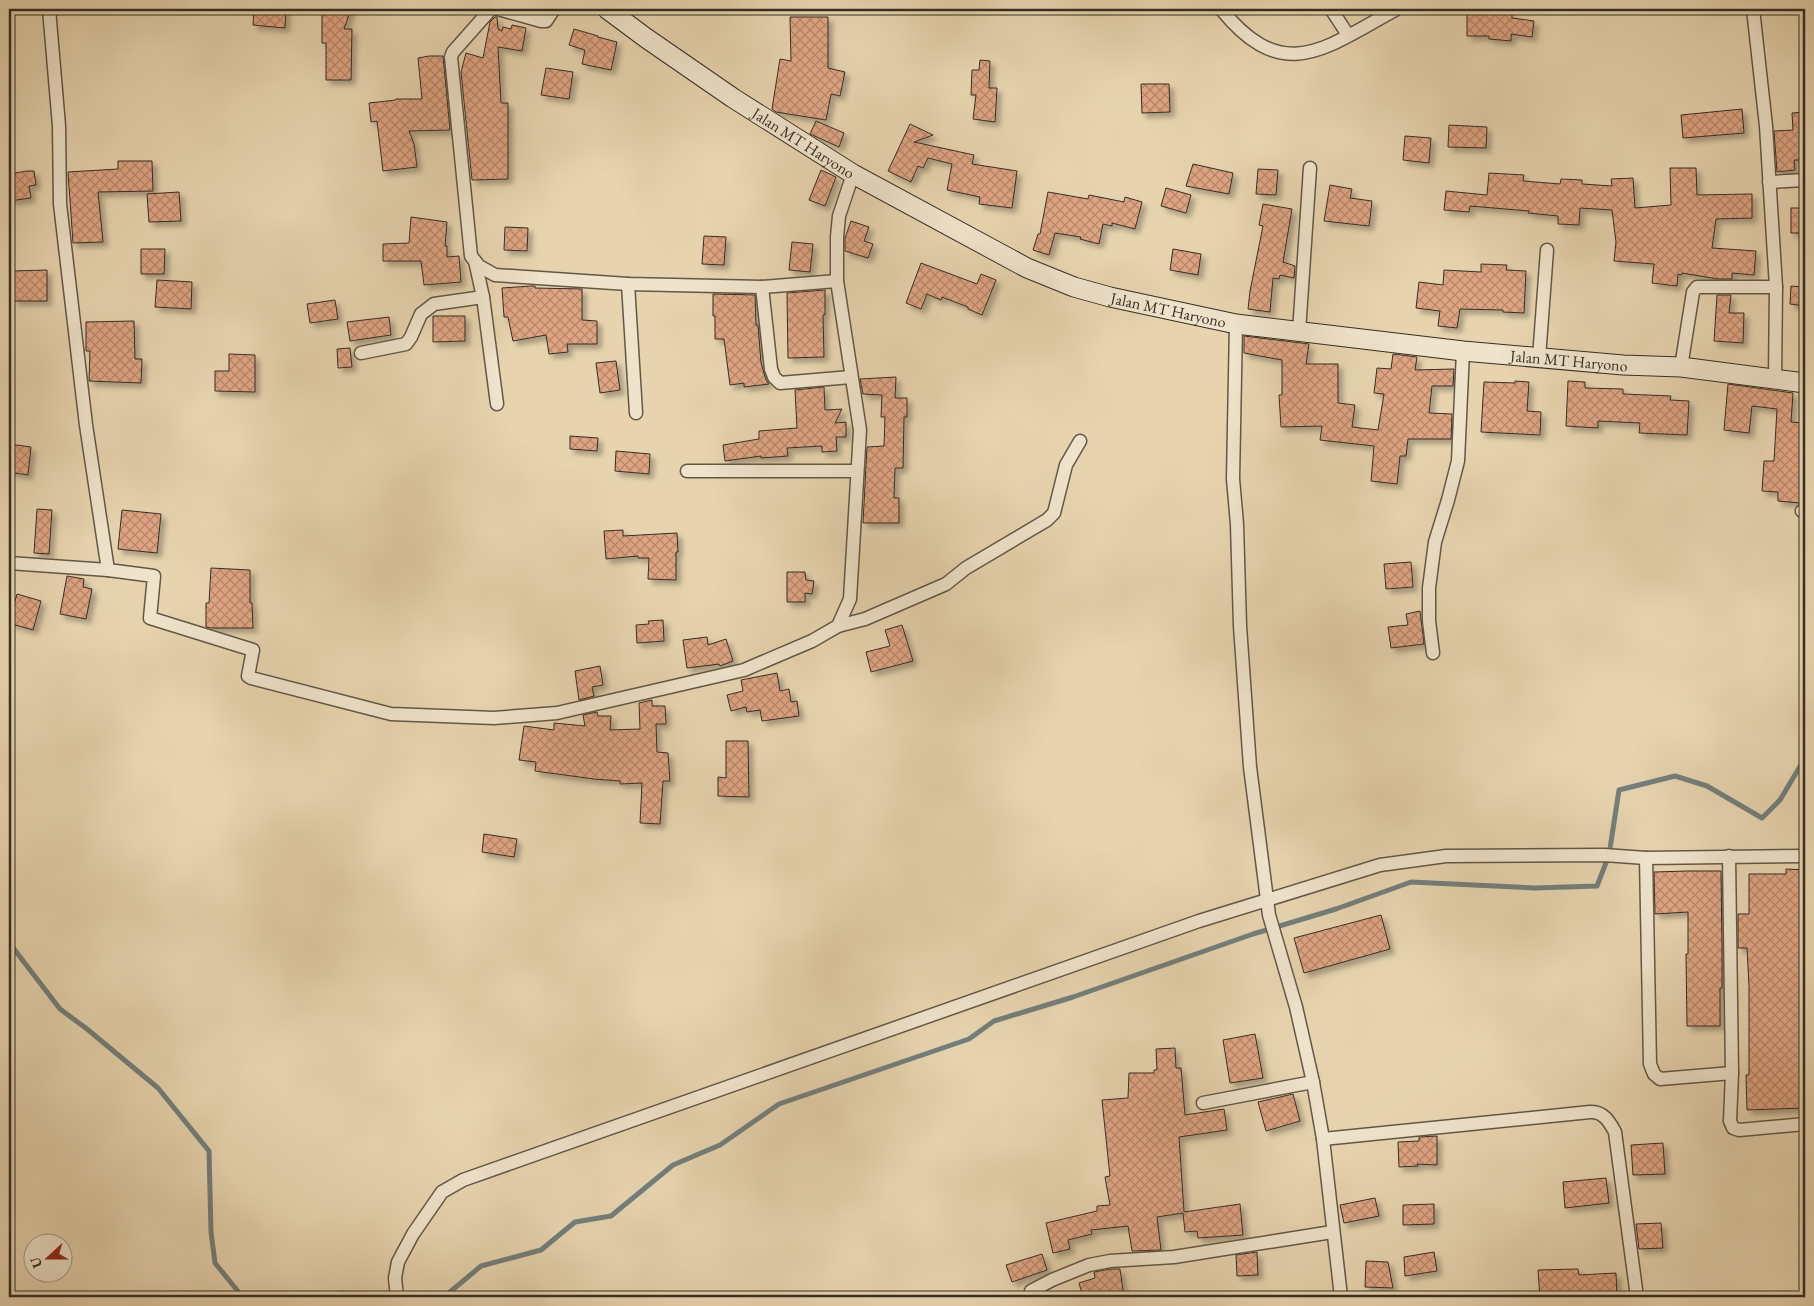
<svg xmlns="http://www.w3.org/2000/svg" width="1814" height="1306" viewBox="0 0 1814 1306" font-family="'EB Garamond',serif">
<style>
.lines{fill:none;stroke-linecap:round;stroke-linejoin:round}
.stream{stroke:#737f7c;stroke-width:5}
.building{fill:url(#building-cross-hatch);stroke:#352e24;filter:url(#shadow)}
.street-casing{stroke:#625847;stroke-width:15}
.secondary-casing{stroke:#352e24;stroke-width:21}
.street{stroke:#efe3cb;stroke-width:12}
.secondary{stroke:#efe3cb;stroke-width:19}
.labels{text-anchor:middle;stroke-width:4;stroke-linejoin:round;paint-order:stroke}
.street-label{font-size:16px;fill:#352e24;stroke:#efe3cb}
</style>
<defs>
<pattern id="building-cross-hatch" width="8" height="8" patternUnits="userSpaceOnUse" patternTransform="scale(1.25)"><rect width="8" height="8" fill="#dfa482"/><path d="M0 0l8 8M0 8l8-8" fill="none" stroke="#b6866a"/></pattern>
<filter id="shadow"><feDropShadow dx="4.5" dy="4.5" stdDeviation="2.5" flood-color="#0004"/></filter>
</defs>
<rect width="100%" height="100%" fill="#e7d4af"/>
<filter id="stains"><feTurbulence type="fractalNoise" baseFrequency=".004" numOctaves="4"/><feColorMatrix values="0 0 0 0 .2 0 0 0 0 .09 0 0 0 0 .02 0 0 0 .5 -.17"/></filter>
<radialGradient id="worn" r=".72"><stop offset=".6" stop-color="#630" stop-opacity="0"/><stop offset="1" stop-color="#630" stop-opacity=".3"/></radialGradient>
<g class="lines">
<!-- stream -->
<g class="stream">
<polyline points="9,946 14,949 60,1009 87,1029 158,1088 209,1151 211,1232 215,1263 241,1295 246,1297"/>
<polyline points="320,1297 344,1293 346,1297"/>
<polyline points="444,1297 481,1266 541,1250 575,1222 611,1216 673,1165 720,1145 779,1104 969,1039 994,1021 1073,997 1253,934 1336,909 1411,882 1535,888 1597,886 1609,855 1619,790 1675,776 1707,786 1762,818 1780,800 1805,758"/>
</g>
</g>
<!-- building -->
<g class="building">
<polygon points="254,9 286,9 285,28 253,25"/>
<polygon points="322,9 351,9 344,29 352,29 351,80 326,80 326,43 322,43"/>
<polygon points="1490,11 1512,13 1512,18 1534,21 1532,37 1511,34 1511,41 1489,39 1489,36 1467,36 1467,12"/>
<polygon points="495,17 497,17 498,29 502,31 503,27 511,29 512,25 526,28 522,51 498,47 501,103 508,103 508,179 472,180 461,72 466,53 483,58 490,22"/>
<polygon points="790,17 828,17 828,68 845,72 840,96 831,94 826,120 776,112 772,109 780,59 791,61"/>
<polygon points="574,29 598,36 598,37 617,42 611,70 582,64 585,50 569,45"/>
<polygon points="429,56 443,56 450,130 409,131 414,144 417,167 383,171 377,121 371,122 369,103 396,100 396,99 422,99 418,58"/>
<polygon points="980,60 990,61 989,88 997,88 995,122 973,119 976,95 971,95 972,70 979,70"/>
<polygon points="546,68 573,72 569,99 541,95"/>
<polygon points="1141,84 1169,84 1170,112 1142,113"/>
<polygon points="1742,109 1744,133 1683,138 1681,115"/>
<polygon points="1805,112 1805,160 1794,160 1795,170 1777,172 1774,131 1793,130 1792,113"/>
<polygon points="816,121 844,133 839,147 810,134"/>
<polygon points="910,124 933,135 914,142 974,155 972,164 1017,171 1012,208 979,204 980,197 947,190 952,164 928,158 923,168 918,166 911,182 888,171"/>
<polygon points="1449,125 1487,127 1486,148 1448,147"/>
<polygon points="1405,136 1431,138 1429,163 1403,160"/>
<polygon points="118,161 152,161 153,191 98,192 103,242 73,243 68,172 118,169"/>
<polygon points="1193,164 1233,173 1229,194 1186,186"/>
<polygon points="1670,168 1696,168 1697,195 1752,194 1752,218 1716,219 1712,248 1756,251 1754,275 1732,273 1732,279 1718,279 1682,273 1681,275 1678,274 1677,286 1652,283 1654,264 1614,261 1616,242 1612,210 1580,208 1579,225 1558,224 1558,216 1528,213 1529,211 1470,206 1469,212 1444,210 1446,191 1487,195 1489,173 1524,175 1523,181 1560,184 1561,179 1582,180 1582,184 1612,186 1611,179 1633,178 1635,208 1671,205"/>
<polygon points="1258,169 1278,170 1276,195 1256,194"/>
<polygon points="821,170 836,177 825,206 809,200"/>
<polygon points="27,171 34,171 36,185 29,186 31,198 9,201 9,174"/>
<polygon points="1330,185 1352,189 1350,198 1372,201 1369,226 1324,221"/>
<polygon points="1166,188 1191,195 1186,213 1161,206"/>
<polygon points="179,192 181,221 149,222 147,194"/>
<polygon points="1048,192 1088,199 1089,195 1124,202 1125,197 1142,202 1135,229 1112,223 1112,226 1103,224 1099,244 1080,239 1081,237 1055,233 1049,255 1033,250 1038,234 1040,234"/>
<polygon points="1263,204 1292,209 1283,262 1295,266 1294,278 1280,275 1279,279 1273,278 1270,312 1248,309 1250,291 1263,226 1259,225"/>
<rect x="1791" y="208" width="14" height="25"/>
<polygon points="411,217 447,222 445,246 447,246 447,257 459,256 461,282 424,285 421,261 383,261 383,244 409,243"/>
<polygon points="851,221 869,227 864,241 873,244 868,258 845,251 845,238"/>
<polygon points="505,227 528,228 527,251 504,250"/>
<polygon points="704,236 726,237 724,265 702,264"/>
<polygon points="792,242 813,244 810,272 789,270"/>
<polygon points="141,249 165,249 164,274 141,274"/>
<polygon points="1173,249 1201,254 1198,275 1170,270"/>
<polygon points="921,263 977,284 981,274 996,280 982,315 968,309 968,307 942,297 941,300 927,294 921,309 906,303"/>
<polygon points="1481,264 1507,265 1506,270 1526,271 1524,313 1503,312 1503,310 1460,309 1457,328 1438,326 1440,311 1416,308 1419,282 1443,285 1444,270 1481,272"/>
<polygon points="47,270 47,301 13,301 13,271"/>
<polygon points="157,280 192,282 191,309 155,307"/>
<polygon points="531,286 535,286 535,288 582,289 582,320 597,321 597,344 567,344 568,352 549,354 546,335 513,341 508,317 504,317 502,288"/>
<polygon points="1791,286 1805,287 1805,306 1790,304"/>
<polygon points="825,290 825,315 823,315 824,357 788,358 787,293"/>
<polygon points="713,294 755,295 756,325 758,325 761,363 766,380 769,384 744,387 744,383 730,385 724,339 715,339 715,316 713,316"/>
<polygon points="1717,295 1731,295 1729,313 1744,313 1743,343 1714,341"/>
<polygon points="335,300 338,319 310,323 307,304"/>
<polygon points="433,316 465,316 465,341 433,342"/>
<polygon points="389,317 391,335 350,341 347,322"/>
<polygon points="134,321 135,359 142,359 141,383 89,381 90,351 86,351 86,322"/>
<polygon points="1244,336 1309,344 1306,364 1338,364 1338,403 1355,405 1352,427 1378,430 1384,394 1374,393 1377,368 1391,369 1393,354 1417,357 1415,370 1454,369 1453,386 1432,386 1429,413 1452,414 1451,439 1408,439 1406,456 1400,456 1397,484 1371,481 1374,446 1320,440 1322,426 1281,427 1279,395 1282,395 1282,360 1244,353"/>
<polygon points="350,348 352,367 338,368 337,349"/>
<polygon points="229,354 255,355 255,392 215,391 215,371 229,371"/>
<polygon points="616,361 620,390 600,393 596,363"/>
<polygon points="896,377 895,398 907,398 907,417 904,417 903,468 895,468 894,498 899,498 899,523 863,523 867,447 884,446 885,417 881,417 882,395 863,394 860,379"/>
<polygon points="1515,381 1529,382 1527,411 1541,412 1540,435 1481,432 1484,382 1515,383"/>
<polygon points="1568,381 1585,382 1585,388 1623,389 1623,394 1671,396 1670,400 1689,401 1687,435 1639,433 1640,423 1598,421 1598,428 1566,426"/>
<polygon points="1728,384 1793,393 1791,422 1805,423 1800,503 1778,501 1778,492 1762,491 1764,461 1774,461 1777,409 1752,406 1749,433 1724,430"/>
<polygon points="824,387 825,410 842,409 835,423 846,422 846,437 836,437 837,451 822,452 822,446 787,448 788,456 761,458 761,456 725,461 723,445 759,439 759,431 797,428 795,390"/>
<polygon points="570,436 598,438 597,451 570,449"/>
<polygon points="9,444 31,447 28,475 9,472"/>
<polygon points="616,451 650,454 649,474 615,471"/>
<polygon points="37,509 52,510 49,554 34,553"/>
<polygon points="122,510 161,514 157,553 118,549"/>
<polygon points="623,530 623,536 677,533 678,552 676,552 676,580 648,579 649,558 638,558 638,556 606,559 604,531"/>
<polygon points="1411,562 1413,587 1386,589 1384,564"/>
<polygon points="211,568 250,570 250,603 252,603 253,628 211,628 206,627 206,603 209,603"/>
<polygon points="787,572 805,572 806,580 814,581 812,594 805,593 805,602 787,602"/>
<polygon points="67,576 84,579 83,587 92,589 86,619 60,614"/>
<polygon points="17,594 41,601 33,630 9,623"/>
<polygon points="1420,611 1424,644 1391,648 1388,627 1408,625 1406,614"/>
<polygon points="663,620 664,641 637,643 636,625 649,624 648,621"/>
<polygon points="902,625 913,661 871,672 866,652 890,646 885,630"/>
<polygon points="707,637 708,645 726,639 733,661 720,666 719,664 687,668 683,640"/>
<polygon points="600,666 603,685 592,687 594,696 579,700 575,671"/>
<polygon points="777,673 780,691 789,689 791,702 797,701 799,716 762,721 760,710 747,712 746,707 731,711 727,695 743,691 741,680"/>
<polygon points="652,700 652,706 665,706 666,724 656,724 657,752 668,753 670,781 663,781 660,824 640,823 642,783 620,784 620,781 594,779 535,771 536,762 519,760 524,726 554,730 554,723 585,726 583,715 597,712 598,716 611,716 610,730 640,729 639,703"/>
<polygon points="726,741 748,741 749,797 718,796 718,777 726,778"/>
<polygon points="484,834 517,839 514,857 482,852"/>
<polygon points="1786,869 1805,870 1805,1108 1747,1110 1746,1075 1749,1075 1749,986 1747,948 1738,948 1738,914 1749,914 1749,874 1786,874"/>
<polygon points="1688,871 1721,871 1722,948 1722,988 1720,988 1720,1026 1687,1026 1686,954 1688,954 1688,912 1655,914 1654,872"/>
<polygon points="1381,915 1390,949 1304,973 1294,938"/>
<polygon points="1255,1034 1263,1078 1230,1083 1223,1040"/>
<polygon points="1175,1048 1176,1068 1181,1068 1185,1115 1224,1109 1227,1130 1179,1137 1184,1212 1240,1204 1243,1235 1198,1238 1197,1231 1185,1232 1183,1213 1157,1217 1161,1250 1132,1251 1128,1226 1091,1230 1092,1234 1068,1240 1070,1249 1053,1253 1046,1223 1097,1211 1097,1206 1110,1205 1105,1177 1110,1176 1102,1100 1128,1098 1129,1073 1154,1073 1154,1070 1157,1070 1156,1049"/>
<polygon points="1293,1094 1300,1121 1266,1131 1258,1102"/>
<polygon points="1437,1136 1437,1165 1417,1164 1418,1166 1399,1167 1398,1142 1419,1141 1419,1137"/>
<polygon points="1663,1143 1665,1174 1633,1175 1631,1145"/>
<polygon points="1606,1178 1609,1203 1565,1208 1563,1182"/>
<polygon points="1375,1198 1379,1216 1344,1223 1340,1205"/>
<polygon points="1434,1204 1434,1224 1403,1225 1403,1205"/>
<polygon points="1661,1223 1663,1248 1639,1249 1636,1224"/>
<polygon points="1257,1252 1258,1275 1237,1276 1236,1255"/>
<polygon points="1434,1252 1437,1271 1405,1276 1404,1257"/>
<polygon points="1042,1254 1047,1270 1012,1282 1006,1265"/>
<polygon points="1366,1261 1388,1262 1393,1288 1365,1287"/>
<polygon points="1111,1269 1120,1269 1124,1297 1083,1297 1079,1283 1095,1278 1094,1272"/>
<polygon points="1578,1269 1579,1275 1616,1273 1617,1297 1540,1297 1538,1270"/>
</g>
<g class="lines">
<defs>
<g id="street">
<polyline points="49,9 59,126 60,204 86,425 108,570 154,576 150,618 253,650 248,676 251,678 391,714 494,718 557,713 744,670 812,641 838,626 850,599 860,430 837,281 837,237 839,216 853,174"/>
<polyline points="491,9 453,52 451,57 471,256 479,266 495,275 628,284 762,287 837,281"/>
<polyline points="498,9 541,21 546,21 554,9"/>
<path d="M1221 9C1284 87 1326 47 1397 9"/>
<polyline points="1331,9 1348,35"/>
<polyline points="1753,9 1766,126 1776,287 1775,379"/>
<polyline points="1769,182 1805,180"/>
<polyline points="475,261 483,297 497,404"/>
<polyline points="628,284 636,413"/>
<polyline points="762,287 771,369 774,377 780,383 851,377"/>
<polyline points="1236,324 1233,479 1237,524 1240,626 1250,767 1269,915 1296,1007 1313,1082 1323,1139 1341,1297"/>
<polyline points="1299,332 1310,168"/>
<polyline points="361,353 406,344 411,337 421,314 434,304 483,297"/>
<polyline points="1539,358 1547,250"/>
<polyline points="1681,367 1693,292 1697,287 1776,287"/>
<polyline points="687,471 857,471"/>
<polyline points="1802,511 1805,512"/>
<polyline points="9,563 108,570"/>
<polyline points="838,626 865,619 946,584 966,568 1047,520 1054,513 1066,465 1080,441"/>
<polyline points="1433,653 1429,621 1429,588 1435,542 1448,500 1458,461 1463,351"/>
<polyline points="1729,856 1732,1073 1730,1121 1733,1128 1739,1130 1805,1124"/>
<polyline points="1646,858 1650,1064 1654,1074 1660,1079 1732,1073"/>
<polyline points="1203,1103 1313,1082"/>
<path d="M1323 1139 1590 1112C1603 1111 1609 1121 1615 1132L1637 1297"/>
<polyline points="1031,1291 1052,1280 1089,1265 1110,1261 1174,1257 1332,1232"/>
<polyline points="397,1297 395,1278 398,1262 413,1234 442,1192 463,1180 1199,921 1380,865 1446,856 1604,855 1646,858 1805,856"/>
</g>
<g id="secondary">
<path id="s1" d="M607 9 646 38 733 98 853 174 1027 268 1074 287 1110 297 1236 324 1463 351 1623 365 1681 367 1805 383"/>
</g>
</defs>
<!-- street casing -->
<use href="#street" class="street-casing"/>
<!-- secondary casing -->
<use href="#secondary" class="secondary-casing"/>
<!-- street -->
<use href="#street" class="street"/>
<!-- secondary -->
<use href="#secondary" class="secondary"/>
</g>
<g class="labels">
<!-- street labels -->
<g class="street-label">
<text dy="6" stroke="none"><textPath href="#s1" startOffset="238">Jalan MT Haryono</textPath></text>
<text dy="6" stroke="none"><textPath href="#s1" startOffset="642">Jalan MT Haryono</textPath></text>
<text dy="6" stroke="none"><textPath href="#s1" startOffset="1046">Jalan MT Haryono</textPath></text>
</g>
</g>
<!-- margin -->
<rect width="1814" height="1306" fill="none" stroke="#e7d4af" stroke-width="30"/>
<rect x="10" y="10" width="1794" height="1286" fill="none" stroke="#352e24" stroke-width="2.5"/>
<rect x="15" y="15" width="1784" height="1276" fill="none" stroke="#352e24"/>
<!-- north arrow -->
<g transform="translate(48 1258) rotate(249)"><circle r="24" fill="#efe3cb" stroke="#a59b88"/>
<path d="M0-4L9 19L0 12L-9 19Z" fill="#8f2418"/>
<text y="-8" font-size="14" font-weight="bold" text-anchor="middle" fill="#352e24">U</text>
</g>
<rect width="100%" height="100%" filter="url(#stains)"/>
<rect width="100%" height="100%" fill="url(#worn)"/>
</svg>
